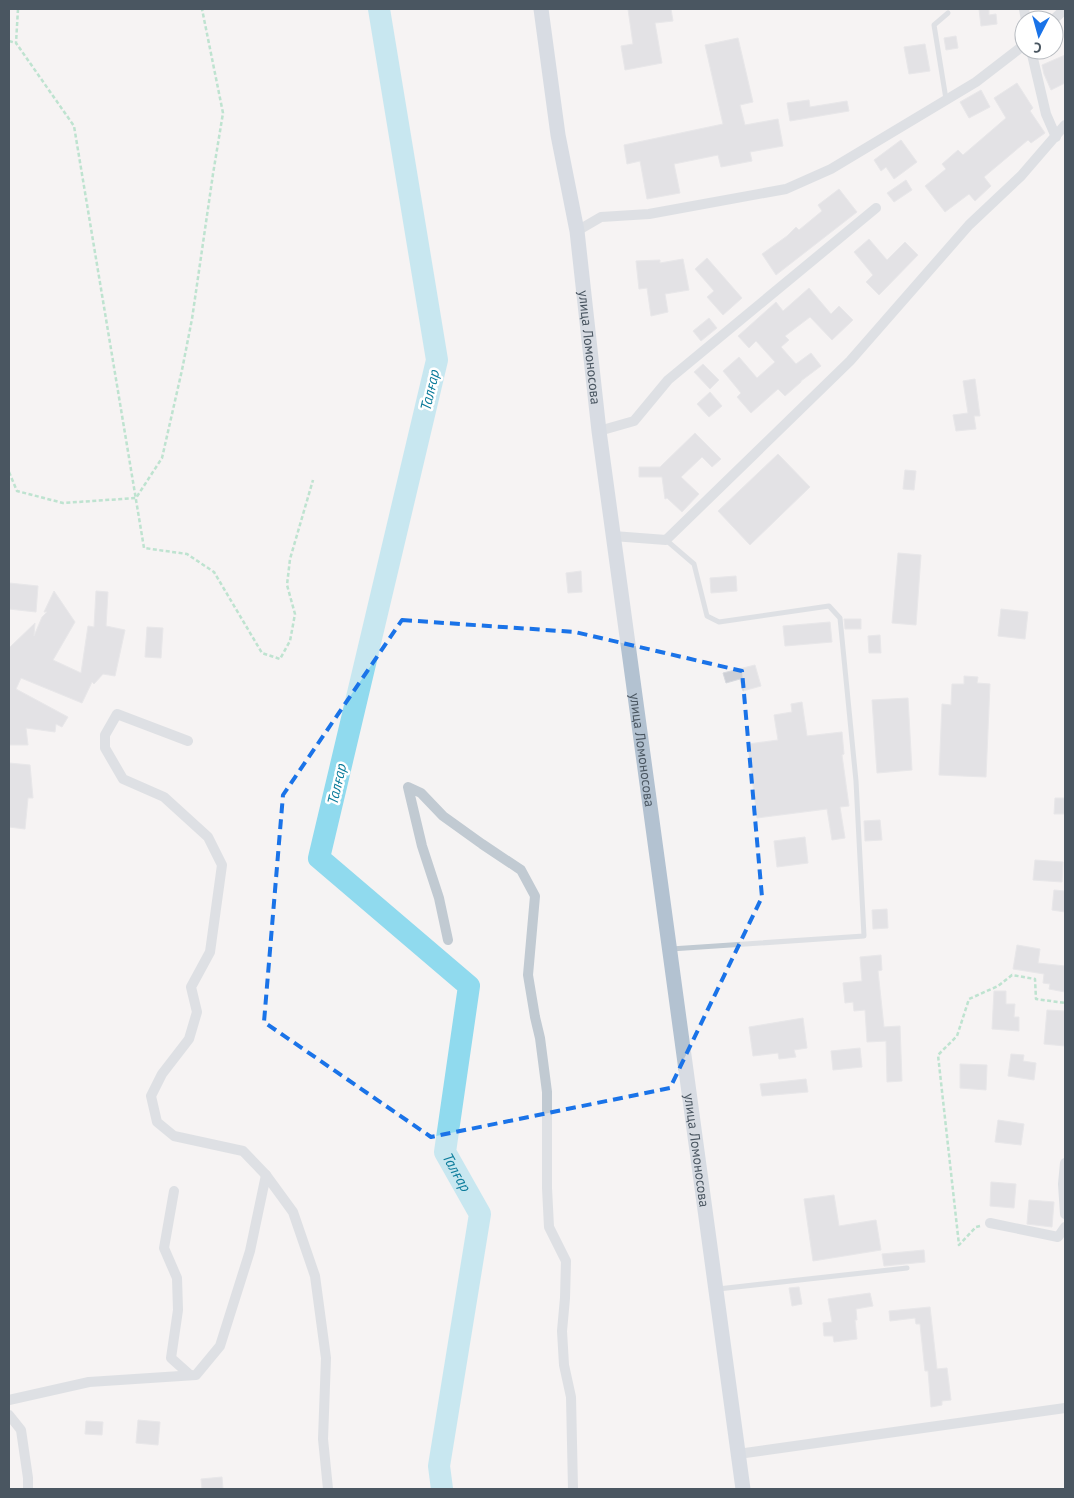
<svg xmlns="http://www.w3.org/2000/svg" width="1074" height="1498" viewBox="0 0 1074 1498" font-family="'PT Sans',sans-serif">
<style>
.lines{fill:none;stroke-linecap:round;stroke-linejoin:round}
.river{stroke:#90daee;stroke-width:22}
.building{fill:#cdcfd5;stroke:#d7d9de}
.path{stroke:#7ad0a6;stroke-width:2.5;stroke-dasharray:4 2.5;stroke-linecap:butt}
.lane{stroke:#c1cad2;stroke-width:5}
.street{stroke:#c1cad2;stroke-width:10}
.primary{stroke:#b3c2d1;stroke-width:15}
.marked{fill:none;stroke:#1a73e8;stroke-width:4;stroke-dasharray:10 6;stroke-linejoin:round}
.labels{text-anchor:middle;stroke-width:5;stroke-linejoin:round;paint-order:stroke}
.street-label{font-size:14px;fill:#4a5661;stroke:#fff}
.water-label{font-size:15px;font-style:italic;fill:#0c7c9b;stroke:#fff}
</style>
<rect width="100%" height="100%" fill="#f5f3f3"/>
<g class="lines">
<!-- river -->
<path class="river" id="s1" d="M379 9 437 360 319 858 469 986 445 1152 480 1214 439 1466 442 1489"/>
</g>
<!-- building -->
<g class="building">
<polygon points="628,9 671,9 673,21 655,23 662,63 625,70 621,46 633,44"/>
<polygon points="979,9 989,9 989,15 996,14 997,24 981,26"/>
<polygon points="956,36 958,48 946,50 944,38"/>
<polygon points="738,38 753,102 740,105 745,125 778,119 783,146 750,152 752,161 721,167 718,155 674,164 680,193 647,199 640,161 627,164 624,145 723,124 705,45"/>
<polygon points="925,44 930,71 909,74 904,47"/>
<polygon points="1065,55 1065,83 1051,90 1044,74 1042,65"/>
<polygon points="1017,83 1033,108 1030,111 1045,133 1031,143 1028,140 984,177 991,186 975,201 969,194 945,212 925,186 946,169 942,164 958,150 963,155 1006,118 994,98"/>
<polygon points="981,90 990,107 969,118 960,102"/>
<polygon points="809,100 810,107 847,101 849,111 790,121 787,103"/>
<polygon points="901,140 917,162 894,179 886,167 881,171 874,160"/>
<polygon points="906,180 912,190 894,202 887,193"/>
<polygon points="839,189 857,212 776,275 762,254 787,236 796,227 799,230 822,211 818,205"/>
<polygon points="869,239 887,260 905,242 918,255 879,295 866,282 873,275 854,252"/>
<polygon points="707,258 742,298 723,315 707,297 714,291 695,269"/>
<polygon points="683,259 689,290 665,294 668,312 651,316 647,288 639,289 636,261 660,260 660,263"/>
<polygon points="809,288 831,314 839,306 853,320 832,340 810,317 785,336 789,340 781,347 796,364 811,353 821,366 801,381 801,382 785,396 778,389 751,413 737,397 741,393 723,371 739,357 757,378 775,362 756,341 749,348 738,336 776,302 783,311"/>
<polygon points="709,318 717,328 701,341 693,331"/>
<polygon points="703,364 719,380 710,389 694,372"/>
<polygon points="975,379 980,416 974,416 976,429 956,431 953,415 968,413 963,381"/>
<polygon points="710,392 722,406 709,417 697,404"/>
<polygon points="695,433 721,459 712,467 702,457 681,477 699,494 682,512 667,498 665,499 662,477 639,477 639,467 660,467"/>
<polygon points="778,454 810,487 750,545 718,511"/>
<polygon points="905,470 916,471 914,490 903,489"/>
<polygon points="898,553 921,555 916,625 892,623"/>
<polygon points="581,571 582,592 568,593 566,573"/>
<polygon points="736,576 737,591 711,593 710,578"/>
<polygon points="9,583 38,586 36,612 9,609"/>
<polygon points="54,591 75,622 53,660 81,673 88,626 94,627 96,591 108,592 106,626 125,630 115,676 103,674 94,684 92,682 82,703 21,678 16,689 68,717 62,727 56,724 55,732 26,728 28,745 9,745 9,648 35,623 34,636 42,617 47,612 44,612"/>
<polygon points="1001,609 1028,612 1025,639 998,636"/>
<polygon points="844,619 861,619 861,629 845,629"/>
<polygon points="830,622 832,642 785,646 783,626"/>
<polygon points="147,627 163,628 161,658 145,657"/>
<polygon points="880,635 881,653 869,653 868,636"/>
<polygon points="755,665 761,686 743,691 740,679 726,683 723,673"/>
<polygon points="964,676 978,677 977,683 990,684 986,777 939,775 942,704 951,705 952,684 964,684"/>
<polygon points="908,698 912,770 877,773 872,700"/>
<polygon points="802,702 807,736 842,732 844,754 842,755 849,806 840,807 845,838 832,840 827,809 757,818 748,744 778,740 774,715 792,712 791,704"/>
<polygon points="9,763 30,765 33,798 28,798 25,829 9,827"/>
<polygon points="1055,798 1065,798 1065,814 1054,814"/>
<polygon points="880,820 882,840 865,841 864,821"/>
<polygon points="805,837 808,863 777,867 774,841"/>
<polygon points="1035,860 1063,862 1062,882 1033,880"/>
<polygon points="1054,890 1065,891 1065,912 1052,910"/>
<polygon points="887,909 888,928 873,929 872,910"/>
<polygon points="1017,945 1040,949 1038,963 1065,966 1065,992 1049,989 1050,984 1043,983 1044,974 1013,969"/>
<polygon points="881,955 882,970 878,971 884,1027 900,1026 902,1081 887,1082 886,1041 867,1042 865,1010 854,1011 853,1002 845,1003 843,983 862,981 860,957"/>
<polygon points="994,991 1006,991 1006,1004 1015,1004 1014,1017 1019,1017 1019,1031 992,1029"/>
<polygon points="1047,1010 1065,1011 1065,1046 1044,1044"/>
<polygon points="803,1018 807,1048 794,1050 796,1057 779,1059 778,1053 753,1056 749,1027"/>
<polygon points="860,1048 862,1067 833,1070 831,1051"/>
<polygon points="1011,1054 1024,1055 1023,1061 1036,1063 1034,1080 1008,1076"/>
<polygon points="960,1064 987,1065 986,1090 960,1088"/>
<polygon points="806,1079 808,1092 762,1096 760,1084"/>
<polygon points="998,1120 1024,1124 1021,1145 995,1142"/>
<polygon points="991,1182 1016,1184 1014,1208 990,1206"/>
<polygon points="834,1195 839,1226 876,1220 881,1250 813,1261 804,1199"/>
<polygon points="1029,1200 1054,1202 1052,1227 1027,1224"/>
<polygon points="924,1250 925,1262 884,1266 882,1254"/>
<polygon points="799,1287 802,1304 792,1306 789,1288"/>
<polygon points="870,1293 873,1306 856,1309 857,1320 855,1320 857,1339 834,1342 833,1336 824,1336 823,1323 832,1322 828,1299"/>
<polygon points="930,1307 937,1369 947,1368 951,1400 942,1401 942,1405 931,1407 928,1371 925,1371 920,1324 916,1324 915,1318 890,1321 889,1311"/>
<polygon points="138,1420 160,1422 158,1445 136,1443"/>
<polygon points="86,1421 103,1422 102,1435 85,1434"/>
<polygon points="222,1477 223,1489 202,1489 201,1479"/>
</g>
<g class="lines">
<!-- path -->
<g class="path">
<polyline points="18,9 16,43 74,126 144,548 187,554 214,572 262,653 280,659 290,641 295,614 287,585 290,559 313,480"/>
<polyline points="9,41 16,43"/>
<polyline points="9,472 17,491 63,503 136,498 162,458 182,370 192,319 213,174 223,113 202,9"/>
<polyline points="980,1226 976,1227 959,1245 938,1055 957,1036 969,999 998,986 1012,975 1035,979 1036,999 1065,1003"/>
</g>
<!-- lane -->
<g class="lane">
<polyline points="946,99 934,25 948,13"/>
<polyline points="666,540 694,564 707,616 719,622 829,606 840,618 856,781 864,936 671,949"/>
<polyline points="718,1289 907,1268"/>
</g>
<!-- street -->
<g class="street">
<polyline points="1024,9 1026,20"/>
<polyline points="1053,20 1065,9"/>
<polyline points="1031,50 1046,114 1056,137"/>
<polyline points="577,231 601,217 649,214 786,189 831,169 976,82 1024,45"/>
<polyline points="599,431 634,421 668,380 876,208"/>
<polyline points="613,536 666,540 850,361 969,225 1021,176 1065,125"/>
<polyline points="188,741 117,714 105,735 105,748 123,779 164,797 208,837 222,865 210,952 191,987 197,1012 189,1039 162,1074 151,1096 157,1122 174,1136 243,1151 266,1175"/>
<polyline points="448,940 439,898 422,846 408,787 421,793 443,816 482,844 521,870 535,896 528,975 535,1017 540,1038 547,1092 547,1188 549,1227 566,1261 565,1298 562,1331 564,1365 571,1397 573,1489"/>
<polyline points="1065,1163 1063,1184 1065,1214"/>
<polyline points="174,1191 164,1248 177,1278 178,1310 171,1358 190,1375"/>
<polyline points="990,1223 1058,1237 1065,1227"/>
<polyline points="9,1400 89,1382 196,1375 220,1346 250,1251 266,1175 293,1212 315,1276 326,1358 323,1439 328,1489"/>
<polyline points="9,1415 21,1430 28,1478 28,1489"/>
<polyline points="738,1454 1065,1408"/>
</g>
<!-- primary -->
<path class="primary" id="s2" d="M541 9 558 135 577 231 599 431 743 1489"/>
</g>
<!-- marked area -->
<path d="M0 0H1074V1498H0ZM402 620 575 632 742 671 762 897 670 1088 431 1137 264 1022 283 795Z" fill="#f5f3f3" fill-opacity=".55" fill-rule="evenodd"/>
<path class="marked" d="M402 620 575 632 742 671 762 897 670 1088 431 1137 264 1022 283 795Z"/>
<g class="labels">
<!-- street labels -->
<g class="street-label">
<text dy="5" stroke="none"><textPath href="#s2" startOffset="342">улица Ломоносова</textPath></text>
<text dy="5" stroke="none"><textPath href="#s2" startOffset="748">улица Ломоносова</textPath></text>
<text dy="5" stroke="none"><textPath href="#s2" startOffset="1152">улица Ломоносова</textPath></text>
</g>
<!-- water labels -->
<g class="water-label">
<text transform="translate(430 390) rotate(-77)" y="5">Талғар</text>
<text transform="translate(337 784) rotate(-77)" y="5">Талғар</text>
<text dy="5" stroke="none"><textPath href="#s1" startOffset="1256">Талғар</textPath></text>
</g>
</g>
<!-- border -->
<rect width="1074" height="1498" fill="none" stroke="#4a5661" stroke-width="20"/>
<!-- north arrow -->
<g transform="translate(1039 35) rotate(186)"><circle r="24" fill="#ffffff" stroke="#b7bbc0"/>
<path d="M0-4L9 19L0 12L-9 19Z" fill="#1a73e8"/>
<text y="-8" font-size="14" font-weight="bold" text-anchor="middle" fill="#4a5661">С</text>
</g>
</svg>
